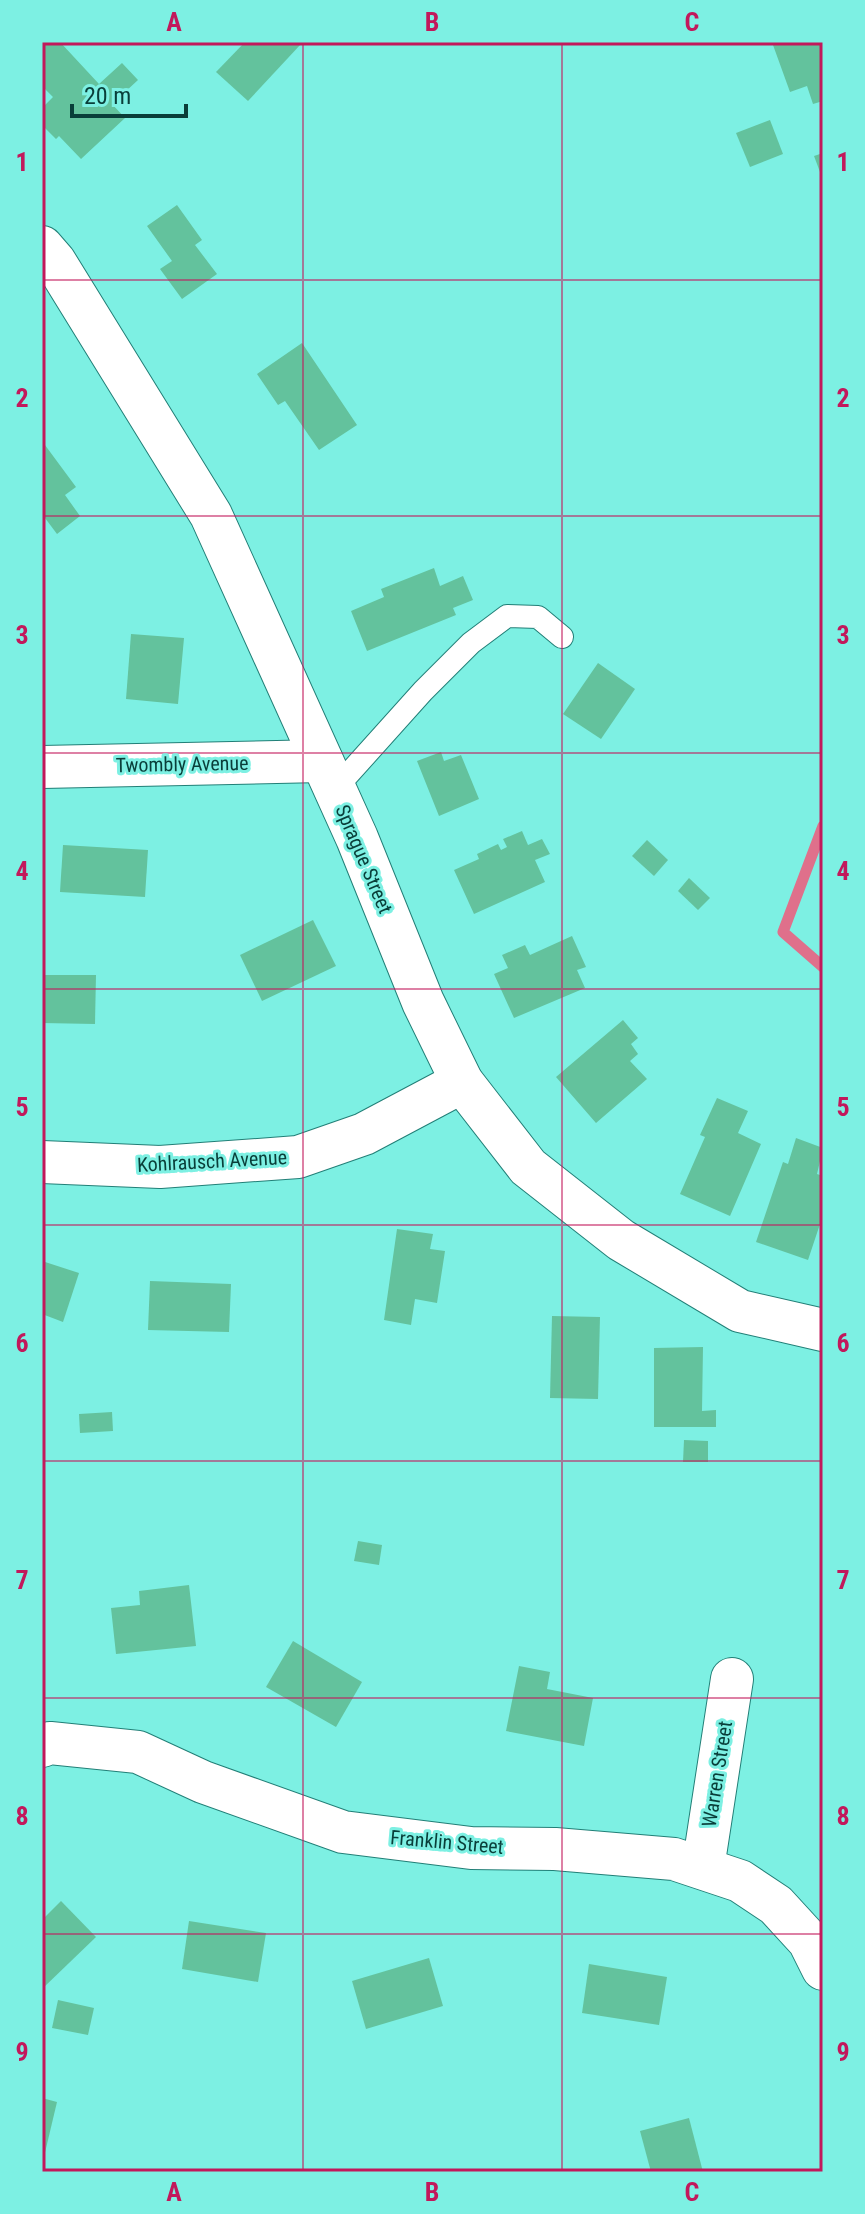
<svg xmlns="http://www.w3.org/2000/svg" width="865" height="2214" viewBox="0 0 865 2214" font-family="'Roboto Condensed',sans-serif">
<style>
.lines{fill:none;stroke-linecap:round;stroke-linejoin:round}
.stream{stroke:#df708b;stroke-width:11}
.building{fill:#63c29d}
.lane-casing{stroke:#227f77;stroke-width:24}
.street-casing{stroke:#227f77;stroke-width:44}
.lane{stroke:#fff;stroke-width:22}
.street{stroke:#fff;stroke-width:42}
.grid{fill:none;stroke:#c2185b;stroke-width:2;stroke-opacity:0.55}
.labels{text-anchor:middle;stroke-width:6;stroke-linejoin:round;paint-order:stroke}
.street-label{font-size:20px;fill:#093e39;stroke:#7df0e3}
.neatline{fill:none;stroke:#c2185b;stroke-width:3}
.grid-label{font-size:26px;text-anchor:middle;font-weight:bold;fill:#c2185b}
</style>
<rect width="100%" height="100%" fill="#7df0e3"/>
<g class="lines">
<!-- stream -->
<polyline class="stream" points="823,826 783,932 823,967"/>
</g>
<!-- building -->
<g class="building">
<polygon points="42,42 60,42 99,84 122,63 138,80 112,104 125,118 81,159 59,136 56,139 42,125 42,108 53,97 42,86"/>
<polygon points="245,42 298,42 301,44 248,101 216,72"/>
<polygon points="782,42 822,42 823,101 813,104 807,86 790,92 773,45"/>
<polygon points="770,120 783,154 750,167 736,133"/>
<polygon points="823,153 823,180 814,156"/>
<polygon points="177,205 202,240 195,245 217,274 182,299 160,269 172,261 147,226"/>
<polygon points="302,343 357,425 319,450 285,401 278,405 257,374"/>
<polygon points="42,441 76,487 65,495 80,516 57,534 42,514"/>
<polygon points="434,568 440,586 463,576 473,600 453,608 456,615 367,651 351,611 384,597 381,589"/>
<polygon points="131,634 184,638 178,704 126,699"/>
<polygon points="598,663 635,689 601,739 563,714"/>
<polygon points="441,752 444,761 461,755 479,799 439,816 417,761"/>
<polygon points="522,831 528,845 542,839 550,854 535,860 545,882 474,914 454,870 479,859 477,854 498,844 501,850 507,847 503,839"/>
<polygon points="647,840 668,860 654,876 632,856"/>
<polygon points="63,845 148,850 145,897 60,892"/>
<polygon points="689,878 710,898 698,910 678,891"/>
<polygon points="313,920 336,966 262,1001 240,955"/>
<polygon points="572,936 586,967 577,970 585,988 514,1018 494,974 508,968 502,955 525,945 530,955"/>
<polygon points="42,975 96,975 95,1024 42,1023"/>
<polygon points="623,1020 638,1038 631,1044 638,1054 630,1061 647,1079 596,1123 556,1077"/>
<polygon points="717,1098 748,1111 738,1133 761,1144 730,1216 680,1194 705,1137 700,1135"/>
<polygon points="796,1138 823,1148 817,1174 823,1176 823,1215 808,1260 756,1242 783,1162 788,1164"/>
<polygon points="397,1229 433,1234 430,1249 445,1251 437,1303 415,1299 411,1325 384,1320"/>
<polygon points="42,1261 79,1273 63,1322 42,1314"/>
<polygon points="150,1281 231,1284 229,1332 148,1330"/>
<polygon points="552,1316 600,1317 598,1399 550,1398"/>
<polygon points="703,1347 702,1411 716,1410 716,1427 654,1427 654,1348"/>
<polygon points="112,1412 113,1431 80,1433 79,1414"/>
<polygon points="684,1440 708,1441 708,1462 683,1462"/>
<polygon points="358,1541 382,1545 379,1565 354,1561"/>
<polygon points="189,1585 196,1646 116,1654 111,1608 140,1605 139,1591"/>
<polygon points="293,1641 362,1682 336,1727 266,1687"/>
<polygon points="519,1666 550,1672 547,1689 593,1698 584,1746 506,1731"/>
<polygon points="61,1901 96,1937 42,1989 42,1920"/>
<polygon points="189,1921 266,1933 258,1982 182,1969"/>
<polygon points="429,1958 443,2006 366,2029 352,1981"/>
<polygon points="589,1964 667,1977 659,2025 582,2013"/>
<polygon points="58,2000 94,2008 88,2035 52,2028"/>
<polygon points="42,2098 57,2102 43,2161 42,2161"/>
<polygon points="689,2118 703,2172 651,2172 640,2131"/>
</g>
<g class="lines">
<defs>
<polyline id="lane" points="335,789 423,691 471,643 507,616 538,617 562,637"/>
<g id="street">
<polyline points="42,247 55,262 211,515 357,838 423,1002 462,1082 528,1167 621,1240 740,1311 823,1330"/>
<polyline points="42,767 322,761"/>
<polyline points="42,1162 160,1167 298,1157 364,1134 462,1082"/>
<polyline points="42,1746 50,1743 138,1752 203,1782 343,1832 471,1848 555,1849 674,1859 740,1881 776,1905 809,1941 823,1969"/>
<polyline points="703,1868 732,1679"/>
</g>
</defs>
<!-- lane casing -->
<use href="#lane" class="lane-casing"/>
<!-- street casing -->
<use href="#street" class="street-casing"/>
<!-- lane -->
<use href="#lane" class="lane"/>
<!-- street -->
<use href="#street" class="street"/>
</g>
<!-- grid -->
<path class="grid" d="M303 42V2172M562 42V2172M42 280H823M42 516H823M42 753H823M42 989H823M42 1225H823M42 1461H823M42 1698H823M42 1934H823"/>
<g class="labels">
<!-- street labels -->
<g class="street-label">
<text transform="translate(182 764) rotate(-1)" y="7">Twombly Avenue</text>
<text transform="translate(364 859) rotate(67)" y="7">Sprague Street</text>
<text transform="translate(212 1161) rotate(-3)" y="7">Kohlrausch Avenue</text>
<text transform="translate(717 1774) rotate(-81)" y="7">Warren Street</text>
<text transform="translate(447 1842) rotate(5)" y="7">Franklin Street</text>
</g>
</g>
<!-- border -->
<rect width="865" height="2214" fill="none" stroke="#7df0e3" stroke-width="88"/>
<!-- scale -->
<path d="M72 104v12h114v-12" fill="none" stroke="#093e39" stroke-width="4"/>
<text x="84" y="104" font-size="24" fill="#093e39" stroke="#7df0e3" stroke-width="6" paint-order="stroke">20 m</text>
<rect x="44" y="44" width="777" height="2126" class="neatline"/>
<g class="grid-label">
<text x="174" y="31">A</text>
<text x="432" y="31">B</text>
<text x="692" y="31">C</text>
<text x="22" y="171">1</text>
<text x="843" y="171">1</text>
<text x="22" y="407">2</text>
<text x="843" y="407">2</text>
<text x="22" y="644">3</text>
<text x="843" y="644">3</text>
<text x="22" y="880">4</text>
<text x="843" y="880">4</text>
<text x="22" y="1116">5</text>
<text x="843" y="1116">5</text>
<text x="22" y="1352">6</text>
<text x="843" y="1352">6</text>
<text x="22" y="1589">7</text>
<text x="843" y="1589">7</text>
<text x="22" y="1825">8</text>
<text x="843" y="1825">8</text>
<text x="22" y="2061">9</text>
<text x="843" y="2061">9</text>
<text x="174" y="2201">A</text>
<text x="432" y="2201">B</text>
<text x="692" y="2201">C</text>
</g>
</svg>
